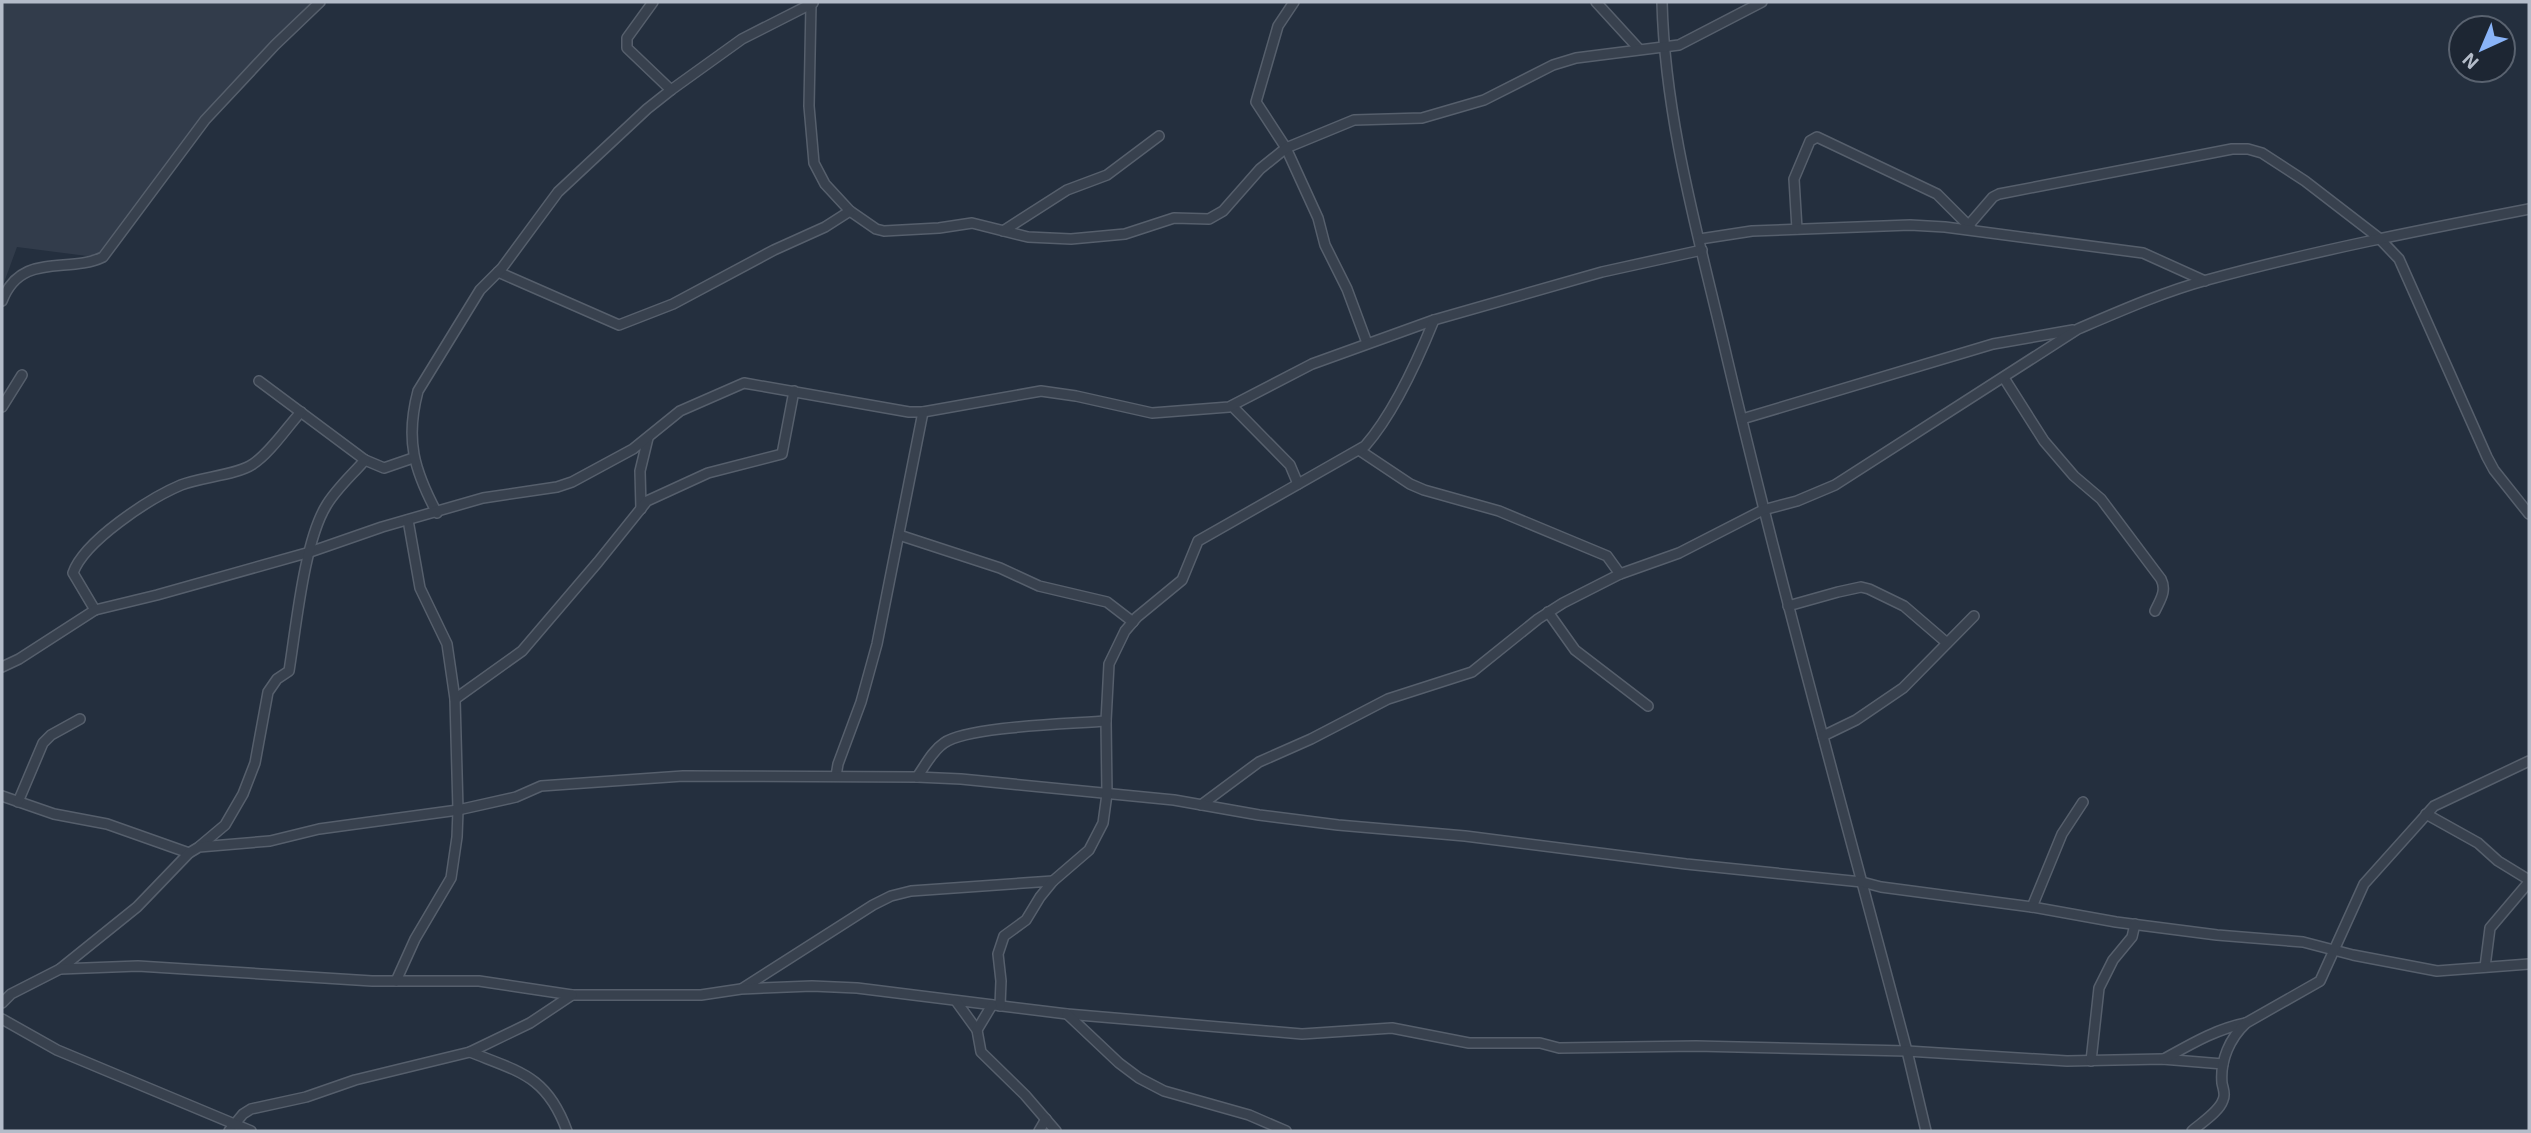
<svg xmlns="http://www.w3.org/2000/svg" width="2531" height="1133" viewBox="0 0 2531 1133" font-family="'Exo 2',sans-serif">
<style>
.airport{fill:#323c4b}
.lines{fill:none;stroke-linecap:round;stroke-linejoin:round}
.street-casing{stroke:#565f6c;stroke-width:12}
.street{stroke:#38414e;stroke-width:9}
</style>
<rect width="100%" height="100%" fill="#242f3e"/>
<!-- airport -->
<polygon class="airport" points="2,2 313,2 223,92 100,256 95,257 17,247 2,288"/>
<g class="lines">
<defs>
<g id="street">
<polyline points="653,2 627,38 627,48 671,90"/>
<polyline points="1294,2 1278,26 1256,102 1286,148 1318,218 1325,245 1347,289 1367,343"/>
<polyline points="1596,2 1639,49"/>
<path d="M1662 2C1665 123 1700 241 1727 358 1782 591 1846 821 1907 1051L1926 1131"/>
<polyline points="811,4 809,106 814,163 825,184 850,211 876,229 884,231 939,228 972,223 1028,237 1071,239 1125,234 1174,218 1209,219 1223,211 1260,169 1286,148 1354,120 1422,118 1484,100 1553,65 1576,58 1679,45 1762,2"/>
<polyline points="1968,226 1993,197 1999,194 2232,149 2248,149 2262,153 2305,181 2379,238 2399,259 2487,457 2494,470 2529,514"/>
<polyline points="1797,229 1794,179 1810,141 1817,137 1937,194 1971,228"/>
<polyline points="1003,231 1067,190 1107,175 1159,136"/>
<polyline points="1700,239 1752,231 1910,225 1945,227 2143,253 2205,281"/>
<polyline points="498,272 619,325 673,304 774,250 825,227 850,211"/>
<path d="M2 301C21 251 68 274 103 257L205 120 275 45 320 2"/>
<path d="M2004 378 2044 441 2074 476 2101 499 2161 579C2167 591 2160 600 2155 611"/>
<polyline points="259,381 365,460 384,468 413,458"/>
<polyline points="1232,406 1290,465 1298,484"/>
<polyline points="2,407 22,375"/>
<polyline points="1742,419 1993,344 2073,330"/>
<polyline points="1359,450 1410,484 1424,490 1499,511 1607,556 1620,574"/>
<polyline points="641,509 640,471 648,438"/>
<path d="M437 513C414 470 405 440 418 391L480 290 502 268 558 192 647 109 671 90 742 39 813 3"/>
<polyline points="899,535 1000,568 1039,586 1107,602 1133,622"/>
<polyline points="1788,606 1838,592 1861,587 1869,589 1904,606 1947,643"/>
<path d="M95 610 73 573C84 541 150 498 181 485 201 477 237 475 253 464 270 453 287 427 301 412"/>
<polyline points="1548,612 1575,650 1648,706"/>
<polyline points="2,667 19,659 95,610 157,595 310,552 382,527 483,498 557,487 572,482 633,449 680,411 744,383 909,412 923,412 1041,391 1076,396 1152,413 1229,407 1312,364 1434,320 1602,272 1702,250"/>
<polyline points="455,699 522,651 598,562 647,501 708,473 782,454 794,391"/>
<polyline points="1823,736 1856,720 1903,688 1974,616"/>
<polyline points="836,776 838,764 861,702 877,644 923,412"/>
<path d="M917 777C925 766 932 751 944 743 969 726 1072 724 1106 721"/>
<polyline points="2,796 54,814 107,824 189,853"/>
<polyline points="18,802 43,743 51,735 80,719"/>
<path d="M1201 805 1259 762 1311 739 1388 699 1472 672 1538 619 1563 603 1620 574 1679 553 1763 510 1797 501 1835 485 2078 329C2120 311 2163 292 2207 280 2313 251 2421 230 2529 209"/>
<polyline points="2426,814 2478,843 2498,861 2529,880"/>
<path d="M200 846 225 825 243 794 255 763 268 692 277 679 289 671C296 628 304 542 326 506 336 489 352 475 365 460"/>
<polyline points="2032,907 2062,834 2083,802"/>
<polyline points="2485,967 2490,928 2529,882"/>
<polyline points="60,969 137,907 189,853 199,847 270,841 319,829 458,810 516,797 541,786 683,776 917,777 961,779 1174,800 1259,815 1338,825 1465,836 1686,864 1862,882 1881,887 2032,907 2116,922 2217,935 2303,942 2353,955 2437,971 2529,964"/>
<polyline points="396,981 415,939 451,878 457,837 458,810 455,699 447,644 420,588 408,520"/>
<polyline points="743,988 873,905 891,896 911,891 1053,881"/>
<polyline points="572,995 701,995 741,989 812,986 857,988 1067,1014 1302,1034 1392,1028 1469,1043 1540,1043 1559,1048 1696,1046 1907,1051 2067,1061 2162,1059 2223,1064"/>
<polyline points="956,1001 977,1030 981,1052 1025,1095 1056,1131"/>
<polyline points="2,1003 11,994 60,969 138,966 372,981 479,981 572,995 530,1023 470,1052 355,1080 306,1097 251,1109 243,1114 229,1131"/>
<path d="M1000 1006 1001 981 998 954 1004 936 1026 920 1040 897 1053 881 1089 850 1103 823 1107 794 1106 721 1109 664 1125 631 1137 617 1182 580 1198 541 1365 446C1394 413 1417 362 1434 320"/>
<polyline points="1067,1014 1119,1063 1139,1078 1164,1091 1249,1115 1286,1131"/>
<polyline points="2,1019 57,1050 251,1131"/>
<polyline points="977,1030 992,1005"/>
<path d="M470 1052C520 1072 547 1076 567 1131"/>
<path d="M2164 1059C2191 1044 2216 1029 2246 1023"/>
<polyline points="2091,1061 2099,988 2113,960 2132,937 2135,924"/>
<polyline points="1039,1131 1046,1119"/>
<path d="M2192 1131C2201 1123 2219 1112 2223 1100 2226 1094 2223 1089 2222 1083 2220 1060 2230 1038 2246 1023L2320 981 2364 884 2434 806 2529 761"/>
</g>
</defs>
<!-- street casing -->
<use href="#street" class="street-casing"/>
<!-- street -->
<use href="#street" class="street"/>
</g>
<!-- border -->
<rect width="2531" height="1133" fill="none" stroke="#b4bcc9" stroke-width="7"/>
<!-- north arrow -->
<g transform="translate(2482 49) rotate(224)"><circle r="33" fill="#1d2633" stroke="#59626f" stroke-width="2"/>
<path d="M0-5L12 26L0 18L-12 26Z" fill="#8ab4f8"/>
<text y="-10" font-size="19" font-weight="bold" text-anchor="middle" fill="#b4bcc9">N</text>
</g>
</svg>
